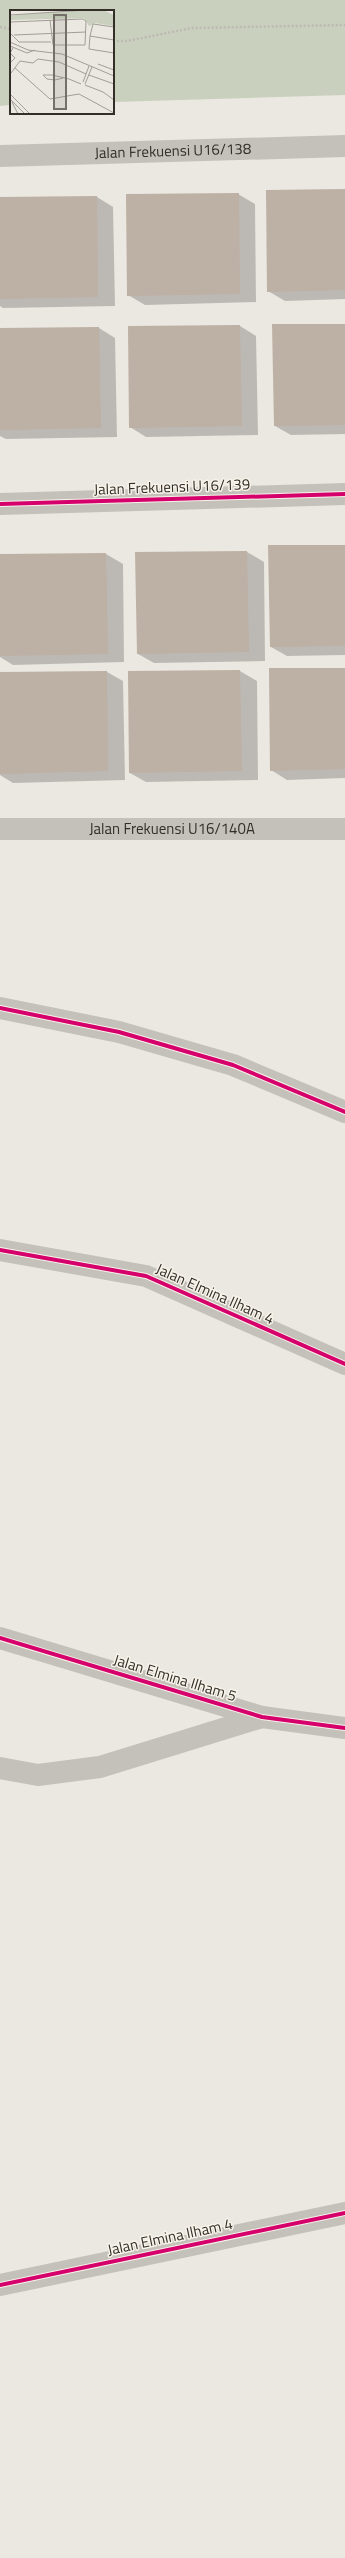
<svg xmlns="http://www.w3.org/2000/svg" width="345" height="2558" viewBox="0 0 345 2558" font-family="'Titillium Web',sans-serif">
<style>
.green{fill:#c9d0bd}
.shadow{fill:#0003}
.building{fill:#bdb0a4}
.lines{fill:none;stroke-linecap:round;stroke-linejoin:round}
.path{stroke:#bdb9b3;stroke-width:2.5;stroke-dasharray:2 2;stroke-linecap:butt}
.minor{stroke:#c4c0ba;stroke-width:22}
.tertiary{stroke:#c4c0ba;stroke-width:22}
.cycleway-casing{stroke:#f7f3e9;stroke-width:6}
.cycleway{stroke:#d6006c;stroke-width:4}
.labels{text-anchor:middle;stroke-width:3;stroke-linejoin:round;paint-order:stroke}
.street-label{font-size:15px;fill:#342e29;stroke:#f7f3e9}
.inset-road{fill:none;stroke:#a29e97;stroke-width:1}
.view{fill:#746f69;fill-opacity:0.15;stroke:#746f69;stroke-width:2}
.inset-edge{fill:none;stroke:#342e29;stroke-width:2}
</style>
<rect width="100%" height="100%" fill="#ebe8e1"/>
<!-- green -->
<polygon class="green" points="0,0 345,0 345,95 113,102 113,11 11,11 11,105 0,106"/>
<!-- shadow -->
<g class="shadow">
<polygon points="345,190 345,299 285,301 268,291"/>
<polygon points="238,194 255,204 256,302 145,305 128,295"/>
<polygon points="97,197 113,207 115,306 3,308 0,306 0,198"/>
<polygon points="345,325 345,434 291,435 275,426"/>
<polygon points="240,326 256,336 258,435 146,437 130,427"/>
<polygon points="99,328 115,338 117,437 6,439 0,436 0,329"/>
<polygon points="345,546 345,655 287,656 271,647"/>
<polygon points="247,552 264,562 265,661 154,663 138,654 136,553"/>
<polygon points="106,554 123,564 124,662 13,665 0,657 0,555"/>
<polygon points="345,669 345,778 287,780 271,770"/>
<polygon points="240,671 257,681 258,780 146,782 130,773 129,672"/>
<polygon points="107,672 123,681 125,780 13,783 0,775 0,673"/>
</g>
<!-- building -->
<g class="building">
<polygon points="345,189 345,290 267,292 266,190"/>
<polygon points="239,193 240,294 127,296 126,194"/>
<polygon points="97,196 98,297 0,299 0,197"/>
<polygon points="272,324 345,324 345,425 274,426"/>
<polygon points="240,325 242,426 129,428 128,326"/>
<polygon points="99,327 101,428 0,430 0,328"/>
<polygon points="268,545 345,545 345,646 270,647"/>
<polygon points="247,551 249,652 137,654 135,552"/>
<polygon points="106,553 108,654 0,656 0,554"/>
<polygon points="269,668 345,668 345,769 270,771"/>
<polygon points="240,670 242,771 129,773 128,671"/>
<polygon points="107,671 108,771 0,774 0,672"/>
</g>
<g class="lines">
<!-- path -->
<g class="path">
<polyline points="0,27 11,29"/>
<polyline points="113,41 127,41 192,28 345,25"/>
</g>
<!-- minor -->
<g class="minor">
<path id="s1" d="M0 156 345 146"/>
<polyline points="0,504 345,494"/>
<path id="s2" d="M0 829H345"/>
<polyline points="0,1250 146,1276 345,1364"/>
<polyline points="0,1638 262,1717 345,1728"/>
<polyline points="0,1768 38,1775 100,1767 262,1717"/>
<polyline points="0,2285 345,2213"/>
</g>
<!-- tertiary -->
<polyline class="tertiary" points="0,1008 119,1032 233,1065 345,1112"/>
<defs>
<g id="cycleway">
<polyline points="0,504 345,494"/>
<polyline points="0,1008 119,1032 233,1065 345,1112"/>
<polyline points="0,1250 146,1276 345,1364"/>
<polyline points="0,1638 262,1717 345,1728"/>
<polyline points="0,2285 345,2213"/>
</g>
</defs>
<!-- cycleway casing -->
<use href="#cycleway" class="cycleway-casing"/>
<!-- cycleway -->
<use href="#cycleway" class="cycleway"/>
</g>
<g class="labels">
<!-- street labels -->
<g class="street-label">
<text dy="5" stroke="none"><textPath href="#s1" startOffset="173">Jalan Frekuensi U16/138</textPath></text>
<text transform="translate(172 487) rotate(-2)" y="5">Jalan Frekuensi U16/139</text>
<text dy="5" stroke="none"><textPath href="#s2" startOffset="172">Jalan Frekuensi U16/140A</textPath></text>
<text transform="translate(215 1294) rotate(24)" y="5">Jalan Elmina Ilham 4</text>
<text transform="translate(175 1678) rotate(17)" y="5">Jalan Elmina Ilham 5</text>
<text transform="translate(170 2237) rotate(-12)" y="5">Jalan Elmina Ilham 4</text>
</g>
</g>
<!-- overview -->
<g transform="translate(10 10)">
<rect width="104" height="104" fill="#ebe8e1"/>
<path d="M78 0H93L104 5V16L85 13 79 16 74 8 0 10V6L13 4Z" fill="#c9d0bd"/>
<path class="inset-road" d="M0 5 77 0M0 12 73 9 76 11 75 35H43L40 10M104 17 83 14 80 26 104 30M0 23 9 32H41M4 25 76 22M80 26 79 39 104 43M0 32 18 40 52 44 104 66M0 36 17 43 25 40M0 53 5 48 0 43 3 38M88 54 104 60M5 58 40 89 69 84M1 63 10 51 23 53 28 49 49 52 76 64M79 65 104 74M53 68 45 70 37 69 33 65H42L59 69 71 74M73 72 79 56M75 74 82 57M75 75 93 82 104 90M0 84 20 104M69 84 104 103M0 89 15 104M2 92 8 104"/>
<path class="view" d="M44 5H56V99H44Z"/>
<rect width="104" height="104" class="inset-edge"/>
</g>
</svg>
